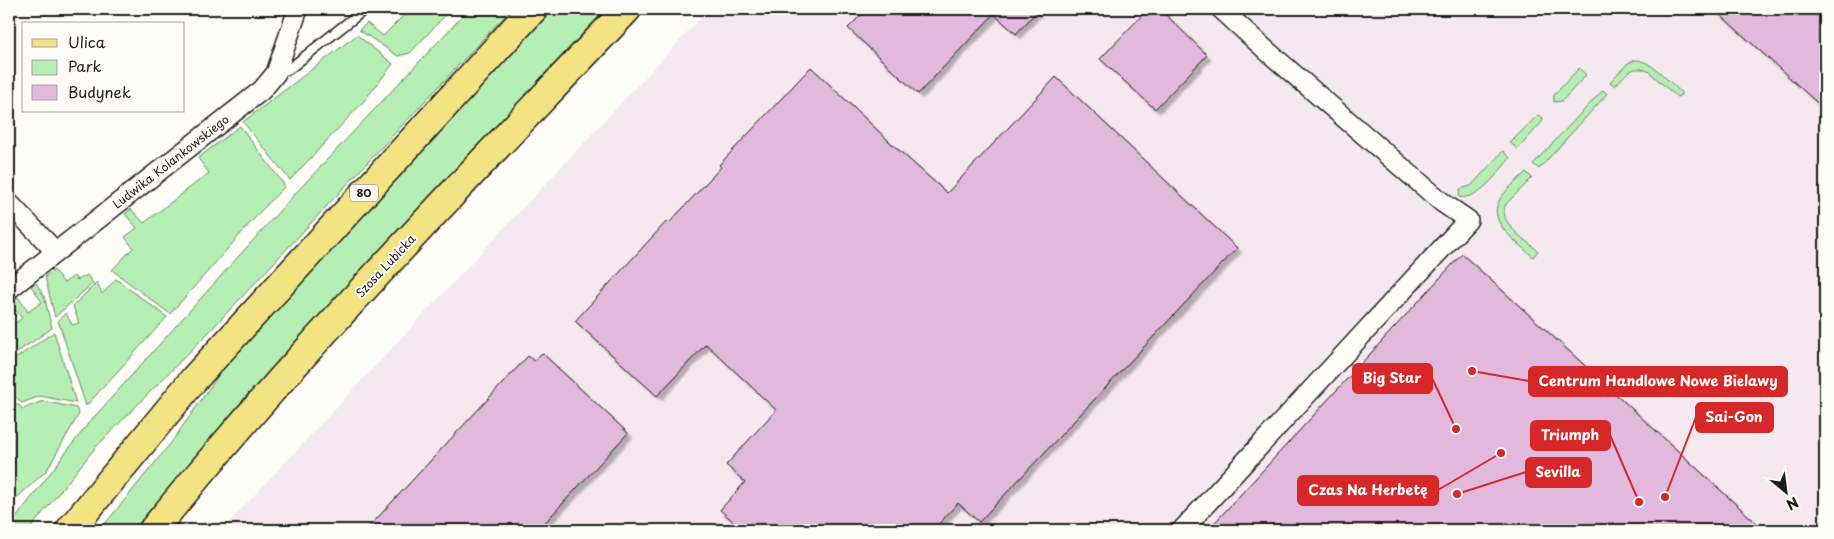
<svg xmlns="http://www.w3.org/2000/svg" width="1834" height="539" viewBox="0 0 1834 539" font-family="'Playpen Sans',sans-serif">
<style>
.built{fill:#f5e8ef}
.green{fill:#b6efb3;stroke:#698668}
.building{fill:#e3b8dd;stroke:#1c1c1c;filter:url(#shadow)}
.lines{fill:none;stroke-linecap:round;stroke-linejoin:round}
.lane-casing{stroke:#1c1c1c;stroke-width:12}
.street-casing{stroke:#1c1c1c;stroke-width:22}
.primary-casing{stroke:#1c1c1c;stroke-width:31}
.lane{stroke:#fdfcf7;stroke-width:9}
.street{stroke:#fdfcf7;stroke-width:19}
.primary{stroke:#f4e382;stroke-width:28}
.labels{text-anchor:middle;stroke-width:4;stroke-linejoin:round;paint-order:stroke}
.shield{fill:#fdfcf7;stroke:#605f5e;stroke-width:1}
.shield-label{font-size:11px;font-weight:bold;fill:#1c1c1c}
.street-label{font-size:12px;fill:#1c1c1c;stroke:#fdfcf7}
.leader{fill:none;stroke:#d62828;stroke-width:2}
.callout-dot{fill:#d62828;stroke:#fdfcf7;stroke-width:2}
.callout{fill:#d62828;stroke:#d62828;stroke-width:2}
.callout-label{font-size:14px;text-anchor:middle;font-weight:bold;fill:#fff}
</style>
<defs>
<filter id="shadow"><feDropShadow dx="4.5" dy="4.5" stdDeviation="1" flood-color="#0004"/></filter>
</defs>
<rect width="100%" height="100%" fill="#fdfcf7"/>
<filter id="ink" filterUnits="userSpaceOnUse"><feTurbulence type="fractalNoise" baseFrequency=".02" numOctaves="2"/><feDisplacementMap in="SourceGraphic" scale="10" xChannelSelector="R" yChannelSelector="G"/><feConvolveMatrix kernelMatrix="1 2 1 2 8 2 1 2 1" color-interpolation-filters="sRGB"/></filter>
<g filter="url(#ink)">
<!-- built -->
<polygon class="built" points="709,9 1825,9 1825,530 222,530"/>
<!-- green -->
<g class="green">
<polygon points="410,9 451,9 410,53 398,56 359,30 367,23 383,36"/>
<polygon points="469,9 511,9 210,331 95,448 29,530 9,530 9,527 87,425 292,197"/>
<polygon points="554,9 607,9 248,394 134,530 100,530 171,443 225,366 254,332"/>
<polygon points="357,35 393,64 363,102 290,180 243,122"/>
<path d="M1635 60C1650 59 1669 82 1681 92V95L1677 97 1648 71C1632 64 1625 75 1615 86L1610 82 1628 63Z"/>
<polygon points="1579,68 1586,75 1562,101 1554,102 1554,95"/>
<polygon points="1603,90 1607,94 1539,169 1533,164"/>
<polygon points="1538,115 1543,118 1542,122 1518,149 1510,143"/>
<polygon points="240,126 285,186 260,212 170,314 112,270 133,248 125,237 137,228 125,214 131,209 144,223 209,173 198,158"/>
<path d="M1503 151 1510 158C1499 171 1479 201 1459 197L1460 189 1471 186Z"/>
<path d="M1526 172 1532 178 1506 204C1496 222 1526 240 1538 251L1533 257C1519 243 1487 224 1499 201 1505 190 1517 181 1526 172Z"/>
<polygon points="54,270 64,283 74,276 77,280 87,275 93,283 55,317 45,277"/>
<polygon points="116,279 167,317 86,406 58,320 66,313 72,325 79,323 73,306 97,282 102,294"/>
<polygon points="36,283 44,296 52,328 9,358 9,328 22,318 10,304 18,297 28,312 42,302 31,286"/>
<polygon points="54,332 76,403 40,396 22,403 9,391 9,363"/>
<polygon points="9,398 23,409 43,401 76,408 79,414 47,470 9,505"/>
</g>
<!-- building -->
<g class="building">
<polygon points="867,9 1039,9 1016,34 994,14 918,94 848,28"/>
<polygon points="1148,9 1160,9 1207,55 1155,109 1100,59"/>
<polygon points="1714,9 1825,9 1825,110"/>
<polygon points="811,67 893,145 947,193 1056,77 1237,248 979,522 958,503 933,530 743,530 720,510 745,482 726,465 776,410 706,344 657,396 575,321 667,221 669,223 721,167 719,165"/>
<polygon points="1462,254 1558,341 1764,530 1208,530"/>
<polygon points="542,353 628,433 538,530 366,530 528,356 534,361"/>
</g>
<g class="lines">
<defs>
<polyline id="lane" points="277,73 289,69 365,9"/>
<g id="street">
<polyline points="9,203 56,252"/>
<polyline points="9,289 262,90 276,73 298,9"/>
<polyline points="1182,530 1468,220 1443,203 1267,51 1221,9"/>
</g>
<g id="primary">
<polyline points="70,530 195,378 533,9"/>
<path d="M153 530C301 348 466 180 627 9"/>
</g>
</defs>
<!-- lane casing -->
<use href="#lane" class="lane-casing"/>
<!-- street casing -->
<use href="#street" class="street-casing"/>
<!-- primary casing -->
<use href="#primary" class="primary-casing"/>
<!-- lane -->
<use href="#lane" class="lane"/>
<!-- street -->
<use href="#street" class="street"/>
<!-- primary -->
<use href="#primary" class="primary"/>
</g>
</g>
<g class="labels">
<!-- shield labels -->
<rect class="shield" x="350" y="184.5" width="28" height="17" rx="4"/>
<g class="shield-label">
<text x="364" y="197">80</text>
</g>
<!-- street labels -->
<g class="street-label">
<text transform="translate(171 162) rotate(-38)" y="4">Ludwika Kolankowskiego</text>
<text transform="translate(386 266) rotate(-47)" y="4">Szosa Lubicka</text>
</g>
</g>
<!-- callouts -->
<path class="leader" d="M1456 429L1432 378M1472 371L1529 381M1665 497L1696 417M1639 502L1610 435M1457 494L1526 472M1501 453L1438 490"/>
<g class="callout-dot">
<circle cx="1456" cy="429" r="5"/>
<circle cx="1472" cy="371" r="5"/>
<circle cx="1665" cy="497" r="5"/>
<circle cx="1639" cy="502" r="5"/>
<circle cx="1457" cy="494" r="5"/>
<circle cx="1501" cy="453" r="5"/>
</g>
<g class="callout">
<rect x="1353" y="364" width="79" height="29" rx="5"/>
<rect x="1529" y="367" width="258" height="29" rx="5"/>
<rect x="1696" y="403" width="77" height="29" rx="5"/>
<rect x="1531" y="421" width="79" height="29" rx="5"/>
<rect x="1526" y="458" width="65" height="29" rx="5"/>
<rect x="1298" y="476" width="140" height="29" rx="5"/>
</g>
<g class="callout-label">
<text x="1392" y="383">Big Star</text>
<text x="1658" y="386">Centrum Handlowe Nowe Bielawy</text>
<text x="1734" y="422">Sai-Gon</text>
<text x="1570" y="440">Triumph</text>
<text x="1558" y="477">Sevilla</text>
<text x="1368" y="495">Czas Na Herbetę</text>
</g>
<!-- margin -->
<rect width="1834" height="539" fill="none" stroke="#fdfcf7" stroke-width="30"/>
<rect x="15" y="15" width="1804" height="509" fill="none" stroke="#1c1c1c" stroke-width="2" filter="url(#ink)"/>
<!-- legend -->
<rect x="22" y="22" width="162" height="90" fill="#fdfcf7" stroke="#a3a29f"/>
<rect x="32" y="39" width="25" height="8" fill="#f4e382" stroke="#a3a29f"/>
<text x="68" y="48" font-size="15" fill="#1c1c1c">Ulica</text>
<rect x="32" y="60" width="25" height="15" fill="#b6efb3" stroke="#a3a29f"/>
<text x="68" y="72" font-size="15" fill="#1c1c1c">Park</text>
<rect x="32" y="85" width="25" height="15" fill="#e3b8dd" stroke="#a3a29f"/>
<text x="68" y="98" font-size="15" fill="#1c1c1c">Budynek</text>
<!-- north arrow -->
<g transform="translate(1786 492) rotate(151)" stroke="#fdfcf7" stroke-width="4" paint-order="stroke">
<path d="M0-4L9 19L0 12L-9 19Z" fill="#1c1c1c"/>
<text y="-8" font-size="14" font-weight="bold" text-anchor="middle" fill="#1c1c1c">N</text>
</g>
</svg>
